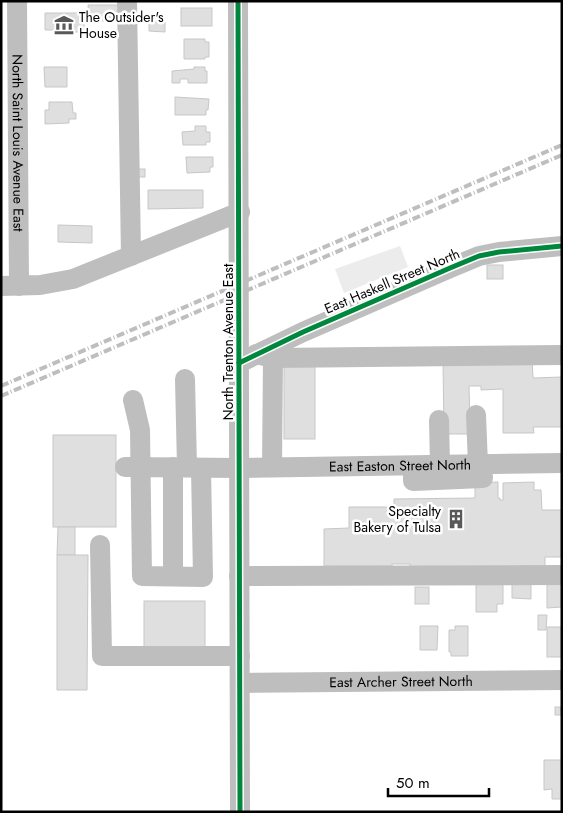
<svg xmlns="http://www.w3.org/2000/svg" width="563" height="813" viewBox="0 0 563 813" font-family="Jost,sans-serif">
<style>
.green{fill:#ececec}
.building{fill:#dfdfdf;stroke:#c7c7c7}
.lines{fill:none;stroke-linecap:round;stroke-linejoin:round}
.minor{stroke:#bebebe;stroke-width:20}
.rail{stroke:#bebebe;stroke-width:4;stroke-dasharray:8 2.5 1 2.5;stroke-linecap:butt}
.cycleway-casing{stroke:#fff;stroke-width:8}
.cycleway{stroke:#00873e;stroke-width:5}
.labels{text-anchor:middle;stroke-width:5;stroke-linejoin:round;paint-order:stroke}
.poi-label{font-size:14px;fill:#000;stroke:#fff;text-anchor:start}
.street-label{font-size:14px;fill:#000;stroke:#fff}
</style>
<rect width="100%" height="100%" fill="#fff"/>
<!-- green -->
<polygon class="green" points="400,246 408,267 344,293 335,269"/>
<!-- building -->
<g class="building">
<polygon points="88,5 120,5 120,21 89,21"/>
<rect x="181" y="8" width="31" height="18"/>
<polygon points="45,13 80,13 80,20 84,20 84,32 57,32 57,30 45,30"/>
<polygon points="149,22 165,22 165,32 149,31"/>
<polygon points="184,39 205,39 205,42 209,42 209,57 205,57 205,59 184,59"/>
<polygon points="44,67 67,67 67,87 45,87"/>
<polygon points="194,67 205,67 205,71 207,71 207,83 188,83 188,79 180,79 180,83 172,83 172,71 194,69"/>
<polygon points="175,97 209,99 208,110 206,110 206,115 175,115"/>
<polygon points="49,102 72,102 73,113 76,113 76,119 69,119 69,123 45,124 45,110 49,110"/>
<polygon points="195,126 206,126 206,132 210,132 210,142 206,142 206,145 183,145 182,132 195,131"/>
<polygon points="186,157 213,157 213,167 210,167 210,172 187,173"/>
<rect x="135" y="169" width="10" height="8"/>
<polygon points="148,190 203,190 203,208 148,209"/>
<polygon points="58,225 92,226 92,243 58,242"/>
<rect x="487" y="265" width="16" height="14"/>
<polygon points="532,359 533,378 562,377 562,427 533,427 534,433 503,433 503,389 481,390 481,386 469,386 470,421 473,434 444,434 443,360"/>
<rect x="284" y="362" width="31" height="77"/>
<rect x="53" y="435" width="63" height="92"/>
<polygon points="498,482 498,498 500,498 500,500 503,500 503,483 534,482 534,490 541,490 542,510 562,510 562,557 545,557 545,569 410,569 410,564 392,564 392,566 324,566 324,529 349,528 349,507 394,507 394,499 475,498 475,483"/>
<polygon points="58,527 75,527 75,555 57,555"/>
<polygon points="57,555 88,555 87,690 57,690"/>
<polygon points="503,580 503,604 497,604 497,612 476,612 476,584"/>
<polygon points="512,581 531,581 531,599 512,598"/>
<polygon points="547,583 562,583 562,607 547,608"/>
<rect x="415" y="587" width="14" height="17"/>
<rect x="144" y="601" width="61" height="47"/>
<polygon points="538,615 547,615 546,630 538,630"/>
<polygon points="420,626 438,626 437,650 420,650"/>
<polygon points="455,626 468,626 468,656 451,656 451,652 449,652 449,630 455,630"/>
<rect x="547" y="627" width="15" height="30"/>
<rect x="555" y="707" width="6" height="8"/>
<polygon points="544,760 562,760 562,799 552,799 552,789 544,790"/>
</g>
<g class="lines">
<!-- minor -->
<g class="minor">
<path id="s1" d="M17 1 19 286"/>
<polyline points="127,1 131,256"/>
<polyline points="238,1 240,812"/>
<polyline points="1,286 40,285 73,279 240,212"/>
<polyline points="256,354 273,358 562,355"/>
<polyline points="239,363 303,332 450,268 479,256 499,252 562,246"/>
<polyline points="185,379 187,467"/>
<polyline points="133,400 140,430 142,576 203,577 201,468"/>
<polyline points="476,415 478,465"/>
<polyline points="439,420 440,465"/>
<polyline points="413,466 413,481 483,478 483,476"/>
<path id="s2" d="M125 467 239 468 562 463"/>
<polyline points="173,467 173,576"/>
<polyline points="272,467 273,358"/>
<polyline points="100,545 102,656 240,656"/>
<polyline points="239,576 562,575"/>
<path id="s3" d="M240 683 562 680"/>
</g>
<!-- rail -->
<g class="rail">
<polyline points="1,386 562,145"/>
<polyline points="1,396 562,155"/>
</g>
<defs>
<g id="cycleway">
<polyline points="238,1 240,812"/>
<polyline points="239,363 303,332 450,268 479,256 499,252 562,246"/>
</g>
</defs>
<!-- cycleway casing -->
<use href="#cycleway" class="cycleway-casing"/>
<!-- cycleway -->
<use href="#cycleway" class="cycleway"/>
</g>
<!-- icons -->
<defs>
<symbol id="museum-bare" viewBox="-9 -9 18 18"><path d="M0-6L6-3V-2H-6V-3ZM-5-1h2V3h-2ZM-1-1h2V3h-2ZM3-1h2V3H3ZM-6 4H6V6H-6Z" fill="#595959" stroke="#fff" stroke-width="2.5" paint-order="stroke"/></symbol>
<symbol id="building-bare" viewBox="-9 -9 18 18"><path d="M-4-6H4V6H1V3H-1V6H-4ZM-2.5-4.3h1.7v1.8h-1.7ZM.8-4.3h1.7v1.8H.8ZM-2.5-1h1.7V.8h-1.7ZM.8-1h1.7V.8H.8Z" fill="#595959" stroke="#fff" stroke-width="2.5" paint-order="stroke"/></symbol>
</defs>
<g fill-rule="evenodd">
<use href="#museum-bare" x="50" y="11" width="28" height="28"/>
<use href="#building-bare" x="442" y="505" width="28" height="28"/>
</g>
<g class="labels">
<!-- poi labels -->
<g class="poi-label">
<text x="79" y="22">The Outsider's<tspan x="79" dy="16">House</tspan></text>
<text x="441" y="516" text-anchor="end">Specialty<tspan x="441" dy="16">Bakery of Tulsa</tspan></text>
</g>
<!-- street labels -->
<g class="street-label">
<text dy="5" stroke="none"><textPath href="#s1" startOffset="142">North Saint Louis Avenue East</textPath></text>
<text transform="translate(392 281) rotate(-23)" y="5">East Haskell Street North</text>
<text transform="translate(228 342) rotate(-90)" y="5">North Trenton Avenue East</text>
<text dy="5" stroke="none"><textPath href="#s2" startOffset="275">East Easton Street North</textPath></text>
<text dy="5" stroke="none"><textPath href="#s3" startOffset="161">East Archer Street North</textPath></text>
</g>
</g>
<!-- border -->
<rect width="563" height="813" fill="none" stroke="#000000" stroke-width="5"/>
<!-- scale -->
<path d="M388 788v8h101v-8" fill="none" stroke="#000000" stroke-width="2.5"/>
<text x="396" y="788" font-size="15" fill="#000000" stroke="#ffffff" stroke-width="4" paint-order="stroke">50 m</text>
</svg>
